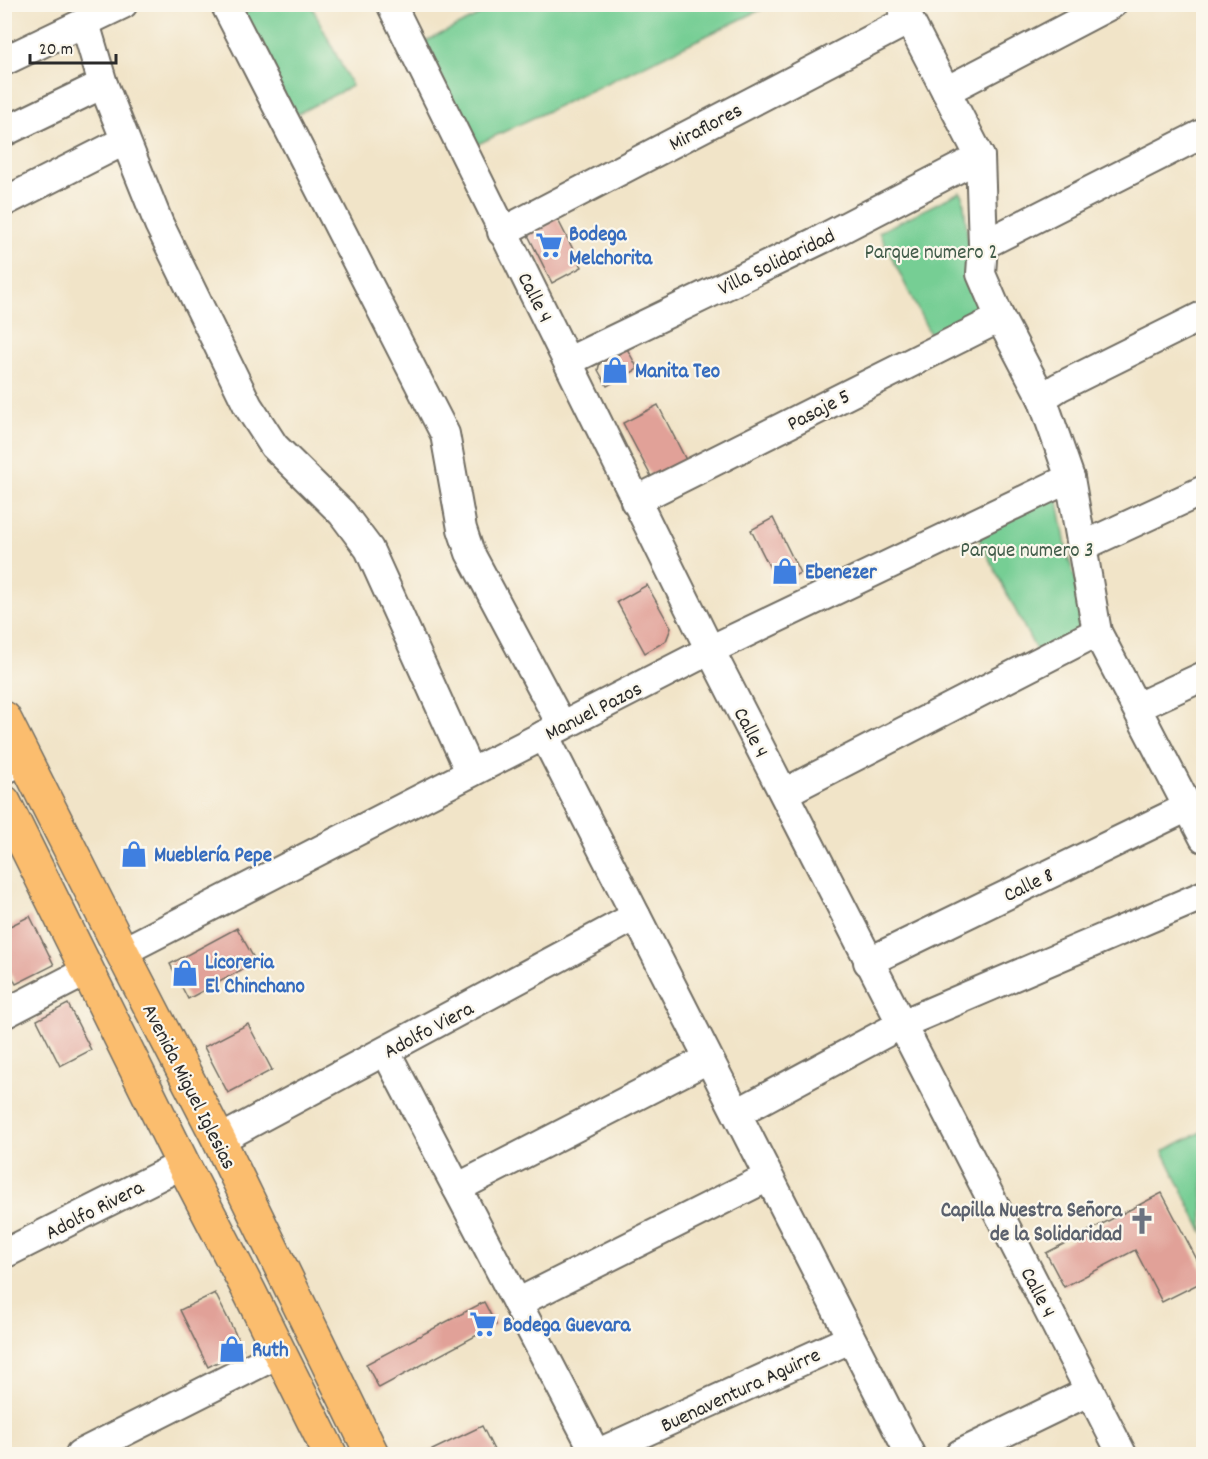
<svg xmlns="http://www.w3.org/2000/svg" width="1208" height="1459" viewBox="0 0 1208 1459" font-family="Dekko,sans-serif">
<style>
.green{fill:#76ce94;stroke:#507c60;stroke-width:1.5}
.building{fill:#e1a198}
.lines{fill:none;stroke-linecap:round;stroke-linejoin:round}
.minor-casing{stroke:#706c62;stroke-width:32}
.major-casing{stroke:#706c62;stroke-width:36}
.minor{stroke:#fff;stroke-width:28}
.major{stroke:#fbbd6e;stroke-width:33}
.labels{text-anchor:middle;stroke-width:4.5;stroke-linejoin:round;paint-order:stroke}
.street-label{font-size:21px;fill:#2b2b2b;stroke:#fbf7ec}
.shop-label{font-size:21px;font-weight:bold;fill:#366cbe;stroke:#fbf7ec;text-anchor:start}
.park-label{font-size:21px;fill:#425c4a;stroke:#fbf7ec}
.worship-label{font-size:21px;font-weight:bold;fill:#5b616d;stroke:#fbf7ec;text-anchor:end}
</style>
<rect width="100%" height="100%" fill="#fbf7ec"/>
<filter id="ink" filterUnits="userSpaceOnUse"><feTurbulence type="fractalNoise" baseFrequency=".0167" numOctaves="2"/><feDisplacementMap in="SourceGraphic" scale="12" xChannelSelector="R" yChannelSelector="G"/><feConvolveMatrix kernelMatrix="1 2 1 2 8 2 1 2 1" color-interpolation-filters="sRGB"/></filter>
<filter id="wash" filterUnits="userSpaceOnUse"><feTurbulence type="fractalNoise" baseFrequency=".008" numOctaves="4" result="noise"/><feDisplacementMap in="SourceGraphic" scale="24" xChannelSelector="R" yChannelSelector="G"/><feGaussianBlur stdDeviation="1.35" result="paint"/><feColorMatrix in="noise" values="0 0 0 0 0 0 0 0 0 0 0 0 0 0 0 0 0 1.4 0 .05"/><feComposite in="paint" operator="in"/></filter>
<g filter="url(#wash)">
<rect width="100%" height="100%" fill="#f1e4c8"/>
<!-- green -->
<g class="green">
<polygon points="262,5 311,5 352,86 295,115 243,14"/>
<polygon points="500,5 771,5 476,145 424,42"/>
<polygon points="960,192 963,196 971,266 991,318 936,346 879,232"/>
<polygon points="1056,490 1068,557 1093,630 1040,658 975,531"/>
<polygon points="1203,1131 1203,1233 1163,1151"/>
</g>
<g id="blocks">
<!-- building -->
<g class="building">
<polygon points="556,216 582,267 552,283 526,231"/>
<polygon points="625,345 638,369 607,386 598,370 601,358"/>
<polygon points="658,405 688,464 654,482 623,423"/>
<polygon points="773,518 800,573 778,584 751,530"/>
<polygon points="647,585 671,628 666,641 645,653 617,602"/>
<polygon points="30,916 54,965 16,984 4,961 4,929"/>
<polygon points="237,928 256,962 188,999 170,964"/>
<polygon points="68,1004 91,1050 60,1066 37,1020"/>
<polygon points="248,1024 272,1070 228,1093 204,1047"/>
<polygon points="1162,1193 1204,1273 1204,1281 1162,1302 1135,1250 1064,1287 1046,1253"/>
<polygon points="215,1293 243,1349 208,1367 180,1310"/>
<polygon points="484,1302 496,1325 379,1388 366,1364"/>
<polygon points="482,1426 496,1454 424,1454"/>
</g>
</g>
</g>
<g filter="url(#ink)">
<use href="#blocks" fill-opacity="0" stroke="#706c62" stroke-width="1.5"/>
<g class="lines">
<defs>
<g id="minor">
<polyline points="225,4 445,434 462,529 470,553 562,726"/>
<polyline points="391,4 710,650 1122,1454"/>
<polyline points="901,4 980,157 983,245 981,274 1000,318 1042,398 1070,478 1097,632 1204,838"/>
<polyline points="85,23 103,84 159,224 248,406 274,446 342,513 369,549 470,772"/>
<polyline points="4,61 123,4"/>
<polyline points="946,91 1112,4"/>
<polyline points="4,132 103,84"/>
<polyline points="4,202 124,141"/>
<polyline points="502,232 909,20"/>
<polyline points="983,245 1204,133"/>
<polyline points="569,361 822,239 980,157"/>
<polyline points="1042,398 1059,387 1204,315"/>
<polyline points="635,501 1000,318"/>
<polyline points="1083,546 1204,490"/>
<polyline points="1137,707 1204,676"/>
<polyline points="544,735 910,1454"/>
<polyline points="4,770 24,759"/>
<polyline points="784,793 1097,632"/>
<polyline points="122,952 710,650 1070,478"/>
<polyline points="868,962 1188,807"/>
<polyline points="4,1014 87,971"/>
<polyline points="386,1052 596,1454"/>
<polyline points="737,1113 902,1024 1204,895"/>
<polyline points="219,1140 636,916"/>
<polyline points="457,1188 708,1059"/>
<polyline points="4,1254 183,1164"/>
<polyline points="517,1303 768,1177"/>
<polyline points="80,1454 280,1353"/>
<polyline points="596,1454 850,1339"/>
<polyline points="960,1454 1090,1391"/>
</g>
<g id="major">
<polyline points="4,718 122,952 219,1140 372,1454"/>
<polyline points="4,802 183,1164 249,1291 330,1454"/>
</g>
</defs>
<!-- minor casing -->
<use href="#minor" class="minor-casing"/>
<!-- major casing -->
<use href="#major" class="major-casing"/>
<!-- minor -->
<use href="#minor" class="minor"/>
<!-- major -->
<use href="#major" class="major"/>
</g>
</g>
<!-- icons -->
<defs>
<symbol id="supermarket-bare" viewBox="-9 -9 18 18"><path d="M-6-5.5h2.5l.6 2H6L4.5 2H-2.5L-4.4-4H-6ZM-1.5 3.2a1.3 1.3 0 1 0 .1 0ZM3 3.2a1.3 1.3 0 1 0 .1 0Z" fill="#3f7fe0" stroke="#fbf7ec" stroke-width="2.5" paint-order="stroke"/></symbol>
<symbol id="shop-bare" viewBox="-9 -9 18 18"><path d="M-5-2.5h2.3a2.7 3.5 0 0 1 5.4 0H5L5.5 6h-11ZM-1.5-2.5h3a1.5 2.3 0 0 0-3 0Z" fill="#3f7fe0" stroke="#fbf7ec" stroke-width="2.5" paint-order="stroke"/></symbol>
<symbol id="church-bare" viewBox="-9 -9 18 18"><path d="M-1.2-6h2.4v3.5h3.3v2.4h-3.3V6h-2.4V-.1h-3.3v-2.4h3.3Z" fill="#6b7280" stroke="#fbf7ec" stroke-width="2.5" paint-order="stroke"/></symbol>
</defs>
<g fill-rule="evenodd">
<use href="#supermarket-bare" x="530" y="226" width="38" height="38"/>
<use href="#shop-bare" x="596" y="351" width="38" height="38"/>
<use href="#shop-bare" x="766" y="552" width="38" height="38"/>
<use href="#shop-bare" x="115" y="835" width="38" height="38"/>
<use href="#shop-bare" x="166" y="954" width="38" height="38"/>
<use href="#church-bare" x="1123" y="1202" width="38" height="38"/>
<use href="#supermarket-bare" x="464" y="1305" width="38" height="38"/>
<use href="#shop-bare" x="213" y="1330" width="38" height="38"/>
</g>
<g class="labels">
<!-- street labels -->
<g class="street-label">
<text transform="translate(705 126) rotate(-28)" y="7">Miraflores</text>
<text transform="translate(776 261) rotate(-26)" y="7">Villa Solidaridad</text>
<text transform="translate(536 297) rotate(63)" y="7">Calle 4</text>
<text transform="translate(818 409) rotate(-27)" y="7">Pasaje 5</text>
<text transform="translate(593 710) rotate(-27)" y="7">Manuel Pazos</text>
<text transform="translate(752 732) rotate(63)" y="7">Calle 4</text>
<text transform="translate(1028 884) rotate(-26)" y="7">Calle 8</text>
<text transform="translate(428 1029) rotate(-28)" y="7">Adolfo Viera</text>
<text transform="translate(190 1086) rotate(63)" y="7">Avenida Miguel Iglesias</text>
<text transform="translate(94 1209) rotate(-27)" y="7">Adolfo Rivera</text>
<text transform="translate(1039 1292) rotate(63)" y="7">Calle 4</text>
<text transform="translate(740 1389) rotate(-25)" y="7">Buenaventura Aguirre</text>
</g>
<!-- shop labels -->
<g class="shop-label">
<text x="569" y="240">Bodega<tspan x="569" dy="24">Melchorita</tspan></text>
<text x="635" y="377">Manita Teo</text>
<text x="805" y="578">Ebenezer</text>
<text x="154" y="861">Mueblería Pepe</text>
<text x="205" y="968">Licoreria<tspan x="205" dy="24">El Chinchano</tspan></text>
<text x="503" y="1331">Bodega Guevara</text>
<text x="252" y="1356">Ruth</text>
</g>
<!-- park labels -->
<g class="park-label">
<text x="931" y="258">Parque numero 2</text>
<text x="1027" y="556">Parque numero 3</text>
</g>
<!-- worship labels -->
<g class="worship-label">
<text x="1122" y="1216">Capilla Nuestra Señora<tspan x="1122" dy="24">de la Solidaridad</tspan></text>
</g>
</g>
<!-- margin -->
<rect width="1208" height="1459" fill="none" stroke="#fbf7ec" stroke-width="24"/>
<!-- scale -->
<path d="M30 54v9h86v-9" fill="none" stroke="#2b2b2b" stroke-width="3"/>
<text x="39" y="54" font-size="18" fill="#2b2b2b" stroke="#fbf7ec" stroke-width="4.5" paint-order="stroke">20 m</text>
</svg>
